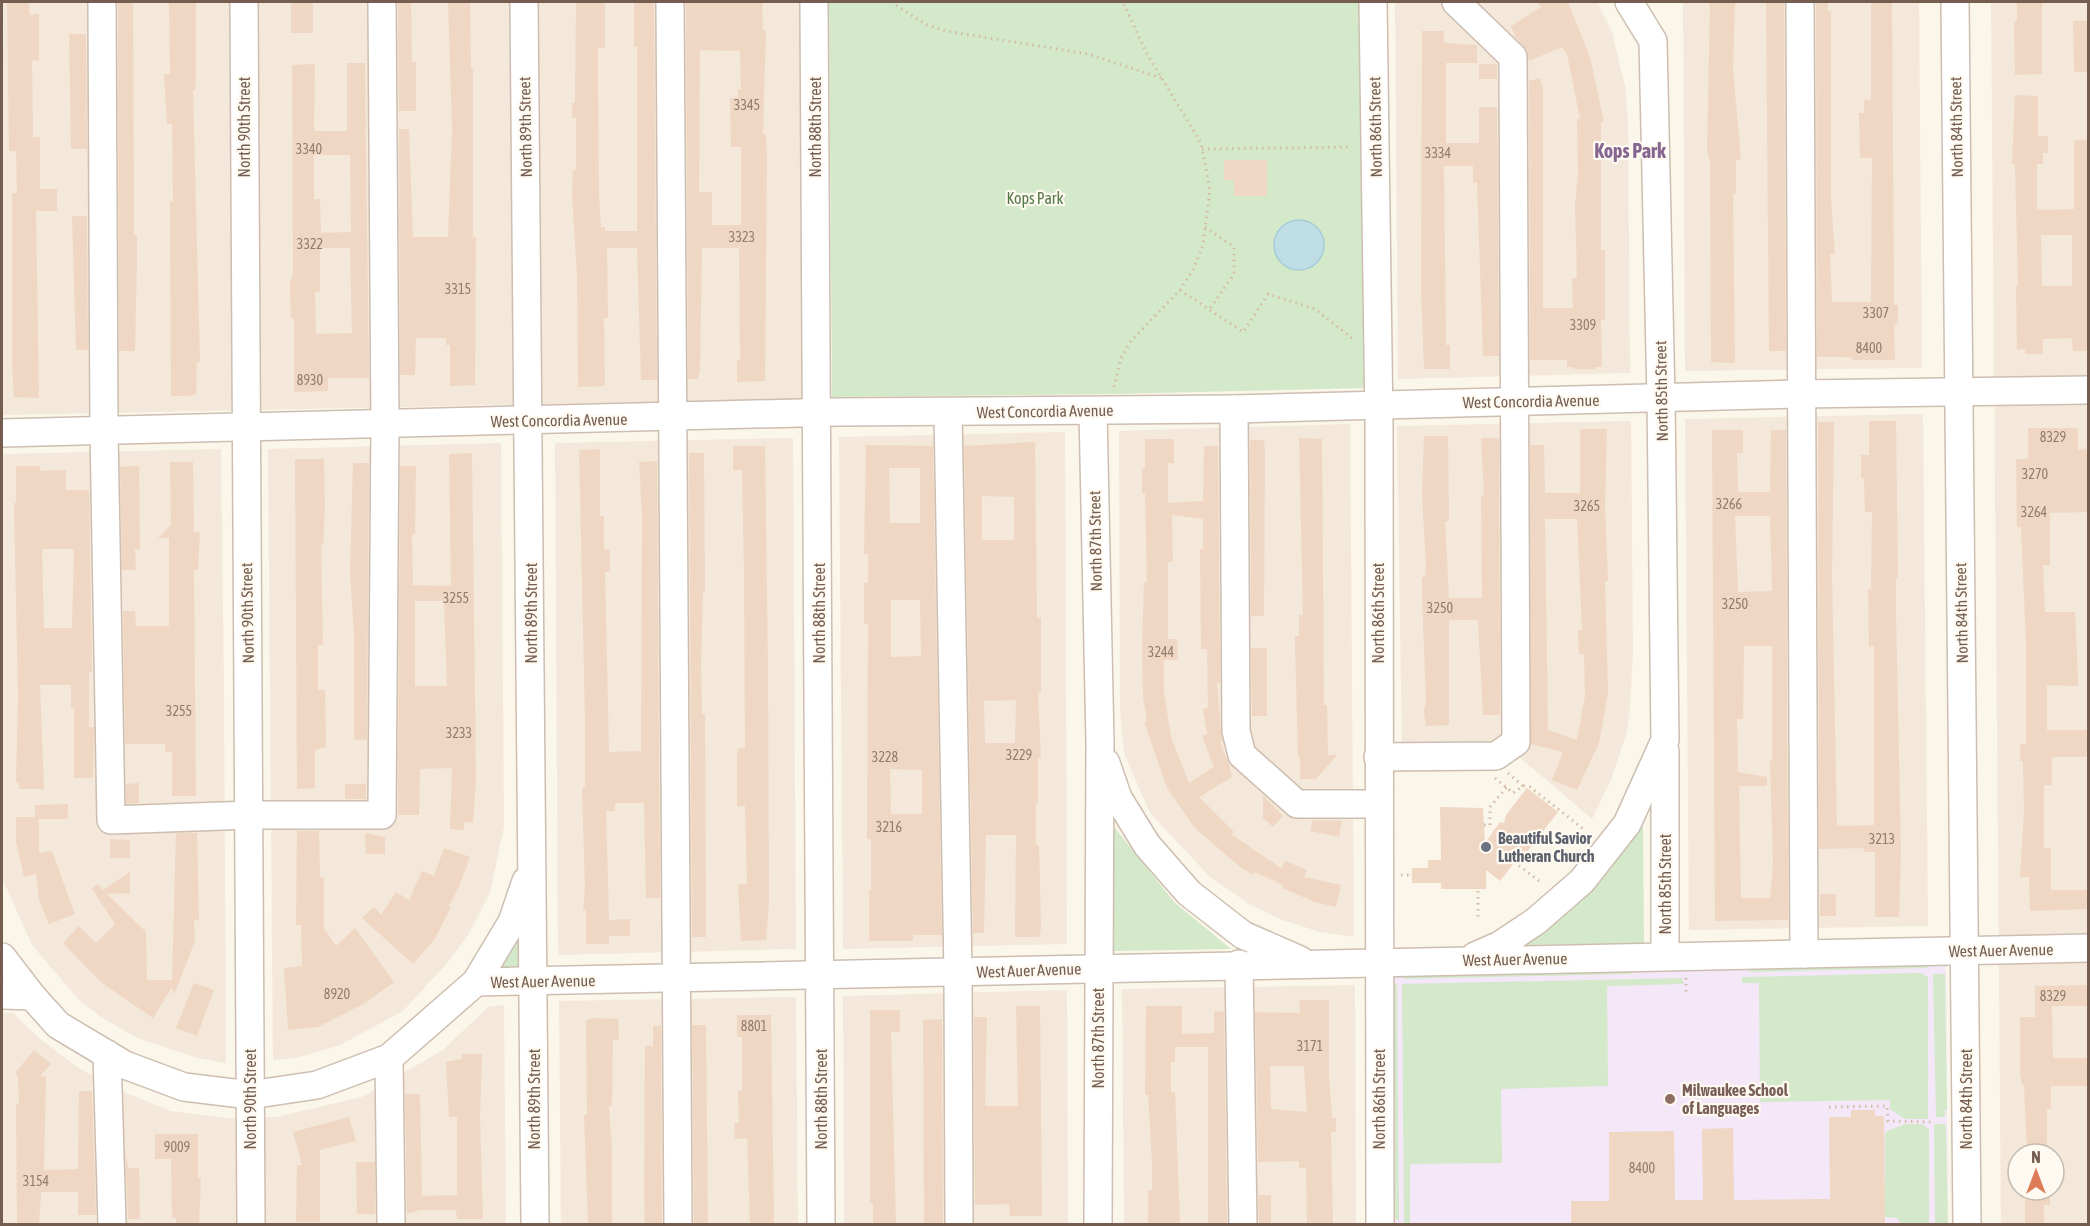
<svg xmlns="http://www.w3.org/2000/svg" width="2090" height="1226" viewBox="0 0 2090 1226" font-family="'Asap Condensed',sans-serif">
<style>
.residential{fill:#f3e8d9;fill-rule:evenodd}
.education{fill:#f3e7f8}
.green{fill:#d4e9c9}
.water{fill:#bfdde4;stroke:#a6ccd5;stroke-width:1.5}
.building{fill:#efd7c4;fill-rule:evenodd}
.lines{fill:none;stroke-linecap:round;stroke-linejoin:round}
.minor-casing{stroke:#cdbeb1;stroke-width:30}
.path{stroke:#d4bba6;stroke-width:3;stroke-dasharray:1.5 4.5;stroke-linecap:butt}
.minor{stroke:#fff;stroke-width:27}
.worship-dot{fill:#6b7280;stroke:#fef9f1;stroke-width:2}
.education-dot{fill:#8d6e63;stroke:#fef9f1;stroke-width:2}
.labels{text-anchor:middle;stroke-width:4.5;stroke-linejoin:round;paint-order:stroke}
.number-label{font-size:14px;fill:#947c6c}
.street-label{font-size:16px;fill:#755e4f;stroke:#fef9f1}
.park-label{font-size:16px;fill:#547947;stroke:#fef9f1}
.worship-label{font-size:16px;font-weight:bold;fill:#5b616d;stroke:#fef9f1;text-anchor:start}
.education-label{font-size:16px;font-weight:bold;fill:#785e54;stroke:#fef9f1;text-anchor:start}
.quarter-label{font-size:20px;font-weight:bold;fill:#856690;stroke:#fef9f1}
</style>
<rect width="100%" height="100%" fill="#fbf6ea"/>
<!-- residential -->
<g class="residential">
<polygon points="2,2 810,2 803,399 2,415"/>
<polygon points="1395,2 1597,2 1612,32 1625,86 1628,120 1630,373 1398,379"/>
<polygon points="1683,2 1919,2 1922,368 1685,371"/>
<path d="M1991 2H2088V1224H2001ZM2018 1154H2054V1190H2018Z"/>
<polygon points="1923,414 1928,926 1689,930 1685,419"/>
<polygon points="1631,421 1633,652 1630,706 1627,732 1611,780 1592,819 1504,744 1402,749 1397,426"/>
<polygon points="1350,424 1354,937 1320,932 1280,919 1249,904 1210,877 1150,813 1124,753 1120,710 1119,431"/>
<polygon points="1065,432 1067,944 843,949 839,437"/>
<polygon points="793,438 796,949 558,955 555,443"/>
<polygon points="501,443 504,826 490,893 468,935 448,962 403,1011 340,1045 296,1058 273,1060 268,449"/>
<polygon points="221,449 224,692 226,1063 197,1058 137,1038 101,1017 78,999 32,945 2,878 2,454"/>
<polygon points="1355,985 1356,1224 1124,1224 1122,989"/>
<polygon points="1067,990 1068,1224 844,1224 843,996"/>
<polygon points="796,997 798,1224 561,1224 559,1001"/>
<polygon points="504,1005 506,1224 2,1224 2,1013 13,1013 40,1039 77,1067 122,1091 170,1111 226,1118 276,1117 362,1097 443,1050 488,1007"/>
</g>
<!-- education -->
<polygon class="education" points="1946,961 1948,1224 1394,1224 1392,974"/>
<!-- green -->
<g class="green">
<polygon points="829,2 1359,2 1364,388 1112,394 832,397"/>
<polygon points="1111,823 1175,903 1231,949 1112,951"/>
<path d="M1643 824 1644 943 1524 945C1553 923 1581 903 1605 876 1620 859 1625 837 1643 824Z"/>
<polygon points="521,921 520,968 497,969"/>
<polygon points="1927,962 1927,968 1749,972 1749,966"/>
<polygon points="1631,969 1631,974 1403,979 1402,974"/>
<polygon points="1921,973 1928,977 1928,1119 1905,1119 1890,1109 1890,1100 1760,1102 1759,983 1742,983 1742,977"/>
<polygon points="1933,974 1945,974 1947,1110 1945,1110 1945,1117 1936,1117"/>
<polygon points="1682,978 1684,984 1607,986 1608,1086 1501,1089 1502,1163 1410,1164 1410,1224 1404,1224 1402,984"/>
<polygon points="1397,984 1399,1221 1393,1217 1393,985"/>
<polygon points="1905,1124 1922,1124 1929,1129 1929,1224 1901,1224 1897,1218 1885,1217 1885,1132"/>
<polygon points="1934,1124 1945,1124 1946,1132 1948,1224 1935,1224"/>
</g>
<!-- water -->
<circle class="water" cx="1299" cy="245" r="25"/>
<!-- building -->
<g class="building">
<polygon points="7,2 29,2 30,15 39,14 39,61 32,60 33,137 40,137 40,189 57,189 57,211 36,211 39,398 14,397 12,365 12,193 17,193 16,151 9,151"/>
<polygon points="118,2 133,2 134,235 137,235 137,256 135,351 119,351"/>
<polygon points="169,2 196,2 196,80 195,90 193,91 200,362 197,362 196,395 188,396 172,396 171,393 170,202 173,202 172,124 167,124 164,74 170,74"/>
<polygon points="398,2 411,2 412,62 416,62 416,111 399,111"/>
<polygon points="448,2 470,2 471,69 473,69 473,237 476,237 475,385 450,386 450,345 446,345 446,338 416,338 415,375 400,375 399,129 409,129 413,237 448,237 452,129"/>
<polygon points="576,2 605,2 605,48 598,48 598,82 599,194 601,227 605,227 605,231 637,231 637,47 634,47 634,2 654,2 657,380 641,380 637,248 607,248 608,318 604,318 605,386 578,387 577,276 572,194 573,170 576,170 576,118 572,118 572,103 575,103"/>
<path d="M686 2H762L763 30H766L763 134H766L767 159 765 381 737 382V360H740L739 248H702L700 368 698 379H688ZM700 50 740 51 741 89H738V98H730L731 147H741V225H712V192H699Z"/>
<polygon points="1537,2 1568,2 1590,57 1604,122 1601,122 1601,250 1605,250 1605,320 1601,320 1602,367 1595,367 1595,369 1574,369 1574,367 1567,367 1567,360 1530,360 1529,81 1540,78 1543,88 1543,308 1573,308 1572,278 1577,278 1575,207 1578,172 1577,119 1580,119 1567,54 1562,47 1529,61 1527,50 1516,38 1511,26 1541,7"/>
<polygon points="1710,2 1735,2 1733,69 1741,160 1736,160 1736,194 1733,194 1735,363 1711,362 1710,161 1707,152"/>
<polygon points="1766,2 1784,2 1786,351 1769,351"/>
<polygon points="1816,2 1828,2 1828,11 1831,11 1831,200 1835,254 1830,254 1832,302 1871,302 1872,158 1860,158 1859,113 1864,113 1864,100 1871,100 1871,2 1892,2 1894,305 1898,305 1898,322 1894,326 1895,360 1853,360 1853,358 1844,357 1817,357"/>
<polygon points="2017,2 2042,2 2042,74 2015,75 2014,21 2017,21"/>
<rect x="291" y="3" width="22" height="30"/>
<polygon points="2073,21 2088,21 2088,72 2074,72"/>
<polygon points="1422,31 1444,31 1444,43 1477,45 1477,63 1446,63 1446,143 1479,143 1479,107 1497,107 1499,356 1483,356 1477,182 1473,183 1473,166 1444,166 1446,345 1450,345 1450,369 1424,369 1421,289"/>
<polygon points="69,34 86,34 87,149 71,149"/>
<path d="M347 63H365L369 378H328V391L294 392V318H291L290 292V281L293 275 292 65 315 64 314 131H347ZM314 155H350L351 232 321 233 320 199H314ZM320 248H350L352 333 316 334 315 291 320 292Z"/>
<rect x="1479" y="64" width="18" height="15"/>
<path d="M2015 95 2038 96V136H2048V153H2043V164H2037V210L2074 209V140H2088V351H2073L2072 338 2043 339V354H2025V349L2017 350 2016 286 2018 287 2015 164H2012ZM2041 235H2072V286H2042Z"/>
<polygon points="1224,160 1267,160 1267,196 1234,196 1234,180 1224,180"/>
<polygon points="72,216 87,216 88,350 76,350"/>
<polygon points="1869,421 1896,421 1898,579 1896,579 1896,614 1901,851 1899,917 1875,917 1875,852 1864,852 1863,848 1819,849 1818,422 1834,422 1832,576 1837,826 1874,825 1874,646 1869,647 1868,589 1871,589 1872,512 1865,512 1864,478 1861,478 1861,455 1869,455"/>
<polygon points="2028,428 2078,428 2078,450 2086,449 2088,456 2088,512 2050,513 2050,565 2043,565 2045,612 2075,612 2077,652 2078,686 2047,685 2047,730 2088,730 2088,757 2052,757 2052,785 2044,785 2044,848 2051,848 2051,890 2088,890 2088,909 2030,911 2029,877 2020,877 2024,810 2023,761 2020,761 2020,744 2026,744 2026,644 2021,527 2017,527 2016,459 2028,459"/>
<path d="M1580 429H1607L1605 505 1608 581H1605L1608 693 1599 743 1577 790 1552 780 1563 752 1531 744 1530 445H1544L1545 493H1580ZM1545 519H1577L1582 630H1578L1579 654H1584L1585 696 1577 740 1548 730Z"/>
<path d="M1712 430H1743V453H1737L1738 492H1770L1771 430H1786L1788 920 1715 921ZM1735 516H1770L1772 591 1738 592ZM1744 646H1772V761H1770L1773 864 1770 898H1741L1739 786H1767V777L1738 772 1737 719H1743Z"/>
<polygon points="1424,436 1448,436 1449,521 1445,521 1449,598 1482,598 1481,496 1484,495 1481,438 1499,438 1500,715 1483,715 1478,620 1449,620 1449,725 1426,726 1424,711 1426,702 1422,594 1422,577 1425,577 1426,566 1422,493"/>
<polygon points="1299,438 1322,439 1324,705 1327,705 1328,755 1337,755 1316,779 1300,779 1300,757 1298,757 1295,644 1295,636 1299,636 1299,615 1303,615"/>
<path d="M1145 439H1174V463H1168V503L1203 501 1204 446H1218L1220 683H1217L1222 742H1220L1229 764 1232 777 1199 797 1234 832 1231 834 1281 868 1285 861 1307 870 1304 877 1341 885 1336 907 1315 902 1282 888 1283 885 1255 872 1253 875 1240 867 1195 828 1167 788 1144 722H1147L1143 696 1142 647 1144 582H1147L1145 493H1142V468H1145ZM1172 515 1203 519V549H1200L1201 649H1207L1208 708 1203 709 1207 734 1202 736 1214 767 1189 783 1171 737 1164 692V660H1178L1177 639H1168V562H1173Z"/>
<polygon points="1250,440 1264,440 1265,455 1264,616 1251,616"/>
<path d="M1035 442 1037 618H1041V692L1038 693 1041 758H1038V803H1036V845H1039L1041 928 1039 937H1015L1016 835H986L984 933H973L964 446ZM982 496 1014 497V540H982ZM1016 700 1015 743H985L984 701Z"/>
<path d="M866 445 933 446 942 935H913V941H869V890H871V839H867L868 624H864V583H868V554H864ZM889 468H920V523H890ZM891 600H920L921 656 891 657ZM890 769 922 770V814H891Z"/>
<polygon points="733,446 765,446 768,670 769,903 766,940 741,941 738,884 747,884 745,806 737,806 737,755 738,748 745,748 744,570 742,470 733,470"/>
<polygon points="600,449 600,516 604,516 604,550 610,549 610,572 605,572 609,752 641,751 642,514 639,462 657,461 660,898 646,898 644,803 615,803 615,811 606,811 609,920 630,919 630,936 609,936 609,944 586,944 586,910 583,911 585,888 582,788 585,787 585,718 579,450"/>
<path d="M472 453 476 778 473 823 464 822V830L450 829 452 768 420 769 419 815H398L400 466H416L415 534H412L413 585 451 586 449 454ZM415 601H444L447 686H415Z"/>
<polygon points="689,453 704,453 705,592 703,592 701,665 702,714 705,714 706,937 692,937"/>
<polygon points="295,459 324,459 325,510 323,545 321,545 323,645 318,645 318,690 325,690 326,747 315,750 315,788 297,789"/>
<polygon points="170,462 193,462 194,532 200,532 198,570 194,570 196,796 172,796 172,752 165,752 165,744 125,744 123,611 135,611 136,626 169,626 169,538 158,538 171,525"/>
<polygon points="353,463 369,463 367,740 354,740 354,634 350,574"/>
<path d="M16 466H40V471L66 470V490H89L92 672H89V727H94L93 778H74V708H71V685H40L44 789H19V782H16L18 697 14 503H16ZM42 549H74L72 628H44Z"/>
<polygon points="139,466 140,549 135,549 136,570 122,570 120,467"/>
<polygon points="1251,648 1267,648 1267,716 1252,716"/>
<polygon points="139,783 139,803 126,804 126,784"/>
<rect x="345" y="784" width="21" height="15"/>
<polygon points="1527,788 1558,812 1520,861 1517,859 1500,881 1486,870 1486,889 1441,889 1441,883 1412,883 1412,868 1428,868 1428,860 1441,860 1440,807 1483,808 1485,843 1500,822 1504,823 1506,815"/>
<polygon points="1263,795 1283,816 1273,827 1263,818"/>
<polygon points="68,804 68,819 39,819 39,853 52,851 75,914 49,924 39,900 36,874 24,877 16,842 16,817 35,817 35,805"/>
<polygon points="1313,820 1342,821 1339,837 1310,831"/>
<polygon points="297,831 319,831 320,877 324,877 324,928 336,946 355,928 394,982 365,1003 318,1027 288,1030 284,968 302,966 301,925 296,925"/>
<polygon points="176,833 197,833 199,920 194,920 195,941 174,995 172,987 153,1018 102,983 63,943 79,926 96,943 115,924 92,889 98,884 103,890 130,872 130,893 107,894 146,932 147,980 172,980"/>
<polygon points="365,833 385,837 385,854 366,854"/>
<polygon points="110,839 130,840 130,858 110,858"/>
<polygon points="444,848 470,857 459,887 449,906 451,907 434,940 413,964 362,918 374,907 381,915 396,892 409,900 422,871 434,876"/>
<rect x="1820" y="894" width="16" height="22"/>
<polygon points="194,983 214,990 197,1036 176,1028"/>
<polygon points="2087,985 2087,1006 2052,1006 2053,1058 2088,1058 2088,1086 2051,1086 2051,1109 2047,1109 2047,1154 2027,1154 2024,1085 2022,1085 2020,1072 2020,1017 2035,1017 2035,986"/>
<path d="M1299 1000H1329V1075L1332 1118H1336V1132H1331L1333 1224H1307L1306 1168H1299V1161L1258 1162 1255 1012 1300 1013ZM1270 1066H1304L1307 1112 1271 1109Z"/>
<polygon points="1016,1006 1040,1006 1042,1216 1010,1216 1009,1204 975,1205 974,1017 987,1017 985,1106 1018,1106"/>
<polygon points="1146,1006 1182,1006 1182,1034 1214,1033 1214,1011 1224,1012 1227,1224 1208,1224 1208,1047 1175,1047 1175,1062 1171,1062 1171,1092 1175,1092 1180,1224 1148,1224 1148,1190 1152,1190 1152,1160 1148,1095 1145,1095"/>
<polygon points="870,1010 900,1010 900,1032 891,1032 896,1224 873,1224 873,1203 870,1203"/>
<polygon points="737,1015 771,1015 774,1224 750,1224 747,1138 735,1139 734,1123 739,1123 738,1091 742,1091 742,1037 737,1037"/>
<polygon points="594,1018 618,1019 619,1040 613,1040 612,1106 609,1106 612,1151 612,1224 588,1224 584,1115 587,1115 586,1020"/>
<polygon points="942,1019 943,1224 924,1224 923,1020"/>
<polygon points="692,1025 706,1025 708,1224 694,1224"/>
<polygon points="653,1026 661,1026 662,1224 645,1224 644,1195 645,1046 653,1046"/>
<polygon points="34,1050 51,1064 40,1076 46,1076 44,1170 78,1169 79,1091 92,1091 96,1215 78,1215 78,1192 41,1192 39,1224 17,1224 16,1104 19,1104 18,1076 15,1073"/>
<polygon points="462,1054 482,1054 480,1117 483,1219 457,1219 456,1210 420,1210 407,1214 405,1094 420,1094 422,1196 457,1195 457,1117 449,1117 446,1062 462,1059"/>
<polygon points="1851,1110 1875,1110 1875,1116 1884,1116 1885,1224 1571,1224 1571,1201 1609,1201 1609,1132 1674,1131 1675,1200 1703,1200 1702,1129 1733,1128 1734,1200 1830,1199 1829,1117 1851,1117"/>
<polygon points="349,1117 356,1141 320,1150 320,1222 296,1222 297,1165 302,1165 293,1132"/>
<polygon points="155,1134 198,1134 198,1178 201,1178 199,1224 176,1224 176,1218 172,1218 171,1159 155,1159"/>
<polygon points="125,1146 128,1168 139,1168 140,1219 128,1219"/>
<polygon points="356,1162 375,1162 375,1214 357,1214"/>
<polygon points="2025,1190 2050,1190 2050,1205 2044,1205 2044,1224 2025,1224"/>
<polygon points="1258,1195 1271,1195 1271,1224 1259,1224"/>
</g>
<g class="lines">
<defs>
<g id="minor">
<polyline points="102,2 104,431 111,820 250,815 382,815 385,424 382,2"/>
<polyline points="244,2 251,1224"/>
<polyline points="524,2 535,1224"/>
<polyline points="670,2 678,1224"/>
<polyline points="814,2 821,1224"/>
<polyline points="1373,2 1379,424 1380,1224"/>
<polyline points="1800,2 1804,954"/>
<polyline points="1955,2 1967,1224"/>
<polyline points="1234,409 1236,731 1242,755 1297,804 1378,804"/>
<polyline points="1093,411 1100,743 1098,1224"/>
<polyline points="948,412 958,973 959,1224"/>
<polyline points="2,433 838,412 1234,409 1801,394 2088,390"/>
<polyline points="1665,751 1665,956"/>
<polyline points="1378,757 1496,756 1516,742 1516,736 1513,57 1456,2"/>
<polyline points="1106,763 1118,798 1147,845 1189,893 1243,935 1300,960"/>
<polyline points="1475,956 1500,945 1536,921 1582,881 1627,824 1665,740 1661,398 1653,41 1629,2"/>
<polyline points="2,957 32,996"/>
<polyline points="1239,964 1243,1224"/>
<polyline points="476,982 2088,948"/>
<polyline points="2,995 32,996 58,1025 125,1065 184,1087 250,1095 317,1085 389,1058 476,982 512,922 526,881"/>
<polyline points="107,1054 112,1224"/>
<polyline points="389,1058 391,1224"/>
</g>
</defs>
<!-- minor casing -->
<use href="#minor" class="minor-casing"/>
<!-- path -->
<g class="path">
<polyline points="891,2 925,24 946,31 1088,54 1161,78"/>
<polyline points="1202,149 1352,147"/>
<polyline points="1205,227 1234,247 1234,274 1209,310"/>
<polyline points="1180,290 1243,332 1268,294 1315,309 1353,339"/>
<polyline points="1114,387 1121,358 1131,341 1180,290 1193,270 1203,245 1210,190 1201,143 1146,52 1123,2"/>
<polyline points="1508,773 1523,786"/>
<polyline points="1495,778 1513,793 1523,786 1530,787 1586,831"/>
<polyline points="1484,825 1490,825 1490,807 1507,787"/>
<polyline points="1514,862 1539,881"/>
<polyline points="1401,875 1412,875"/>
<polyline points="1478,891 1478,919"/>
<polyline points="1686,978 1686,992"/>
<polyline points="1829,1107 1887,1106 1888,1121 1931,1122"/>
</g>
<!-- minor -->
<use href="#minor" class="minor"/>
</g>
<!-- markers -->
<circle class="worship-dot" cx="1486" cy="847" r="6"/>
<circle class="education-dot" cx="1670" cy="1099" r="6"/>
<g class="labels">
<!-- number labels -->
<g class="number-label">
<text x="747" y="110">3345</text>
<text x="309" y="154">3340</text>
<text x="1438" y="158">3334</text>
<text x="742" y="242">3323</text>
<text x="310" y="249">3322</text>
<text x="458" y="294">3315</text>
<text x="1876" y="318">3307</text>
<text x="1583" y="330">3309</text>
<text x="1869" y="353">8400</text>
<text x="310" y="385">8930</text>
<text x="2053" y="442">8329</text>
<text x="2035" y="479">3270</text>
<text x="1729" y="509">3266</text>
<text x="1587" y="511">3265</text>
<text x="2034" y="517">3264</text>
<text x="456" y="603">3255</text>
<text x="1735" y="609">3250</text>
<text x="1440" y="613">3250</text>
<text x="1161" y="657">3244</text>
<text x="179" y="716">3255</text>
<text x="459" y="738">3233</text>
<text x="1019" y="760">3229</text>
<text x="885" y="762">3228</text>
<text x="889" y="832">3216</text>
<text x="1882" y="844">3213</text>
<text x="337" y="999">8920</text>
<text x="2053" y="1001">8329</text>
<text x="754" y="1031">8801</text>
<text x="1310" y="1051">3171</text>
<text x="177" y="1152">9009</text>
<text x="1642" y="1173">8400</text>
<text x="36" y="1186">3154</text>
</g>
<!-- street labels -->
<g class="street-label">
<text transform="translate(244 127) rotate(-90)" y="6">North 90th Street</text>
<text transform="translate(525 127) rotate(-91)" y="6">North 89th Street</text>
<text transform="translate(815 127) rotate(-90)" y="6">North 88th Street</text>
<text transform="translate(1375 127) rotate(-91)" y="6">North 86th Street</text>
<text transform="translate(1956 127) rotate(-91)" y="6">North 84th Street</text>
<text transform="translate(1661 391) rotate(-91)" y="6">North 85th Street</text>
<text transform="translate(1531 401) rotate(-1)" y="6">West Concordia Avenue</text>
<text transform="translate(1045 411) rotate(-1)" y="6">West Concordia Avenue</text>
<text transform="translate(559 420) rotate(-1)" y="6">West Concordia Avenue</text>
<text transform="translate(1095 541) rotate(-91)" y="6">North 87th Street</text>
<text transform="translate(247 613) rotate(-91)" y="6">North 90th Street</text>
<text transform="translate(531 613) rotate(-90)" y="6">North 89th Street</text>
<text transform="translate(819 613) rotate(-90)" y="6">North 88th Street</text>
<text transform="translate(1378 613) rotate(-90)" y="6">North 86th Street</text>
<text transform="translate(1961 613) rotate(-91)" y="6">North 84th Street</text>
<text transform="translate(1665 884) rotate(-90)" y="6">North 85th Street</text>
<text transform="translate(2001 950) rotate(-1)" y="6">West Auer Avenue</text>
<text transform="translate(1515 959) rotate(-1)" y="6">West Auer Avenue</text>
<text transform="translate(1029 970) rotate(-2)" y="6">West Auer Avenue</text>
<text transform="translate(543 981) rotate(-1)" y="6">West Auer Avenue</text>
<text transform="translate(1098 1038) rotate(-90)" y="6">North 87th Street</text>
<text transform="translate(250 1099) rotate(-90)" y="6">North 90th Street</text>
<text transform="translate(534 1099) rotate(-90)" y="6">North 89th Street</text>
<text transform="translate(821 1099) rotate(-90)" y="6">North 88th Street</text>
<text transform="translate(1379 1099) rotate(-90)" y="6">North 86th Street</text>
<text transform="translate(1966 1099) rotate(-90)" y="6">North 84th Street</text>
</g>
<!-- park labels -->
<g class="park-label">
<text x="1035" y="204">Kops Park</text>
</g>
<!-- worship labels -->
<g class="worship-label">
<text x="1498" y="844">Beautiful Savior<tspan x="1498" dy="18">Lutheran Church</tspan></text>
</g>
<!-- education labels -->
<g class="education-label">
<text x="1682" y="1096">Milwaukee School<tspan x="1682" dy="18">of Languages</tspan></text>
</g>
<!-- quarter labels -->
<g class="quarter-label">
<text x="1630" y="158">Kops Park</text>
</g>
</g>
<!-- border -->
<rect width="2090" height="1226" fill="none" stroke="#755e4f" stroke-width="6"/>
<!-- north arrow -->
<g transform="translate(2036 1172)"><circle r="28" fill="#fef9f1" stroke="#c7bbb0" stroke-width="1.5"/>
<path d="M0-4.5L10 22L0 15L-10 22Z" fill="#dc7d58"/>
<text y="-9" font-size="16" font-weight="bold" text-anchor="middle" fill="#755e4f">N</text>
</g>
</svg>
